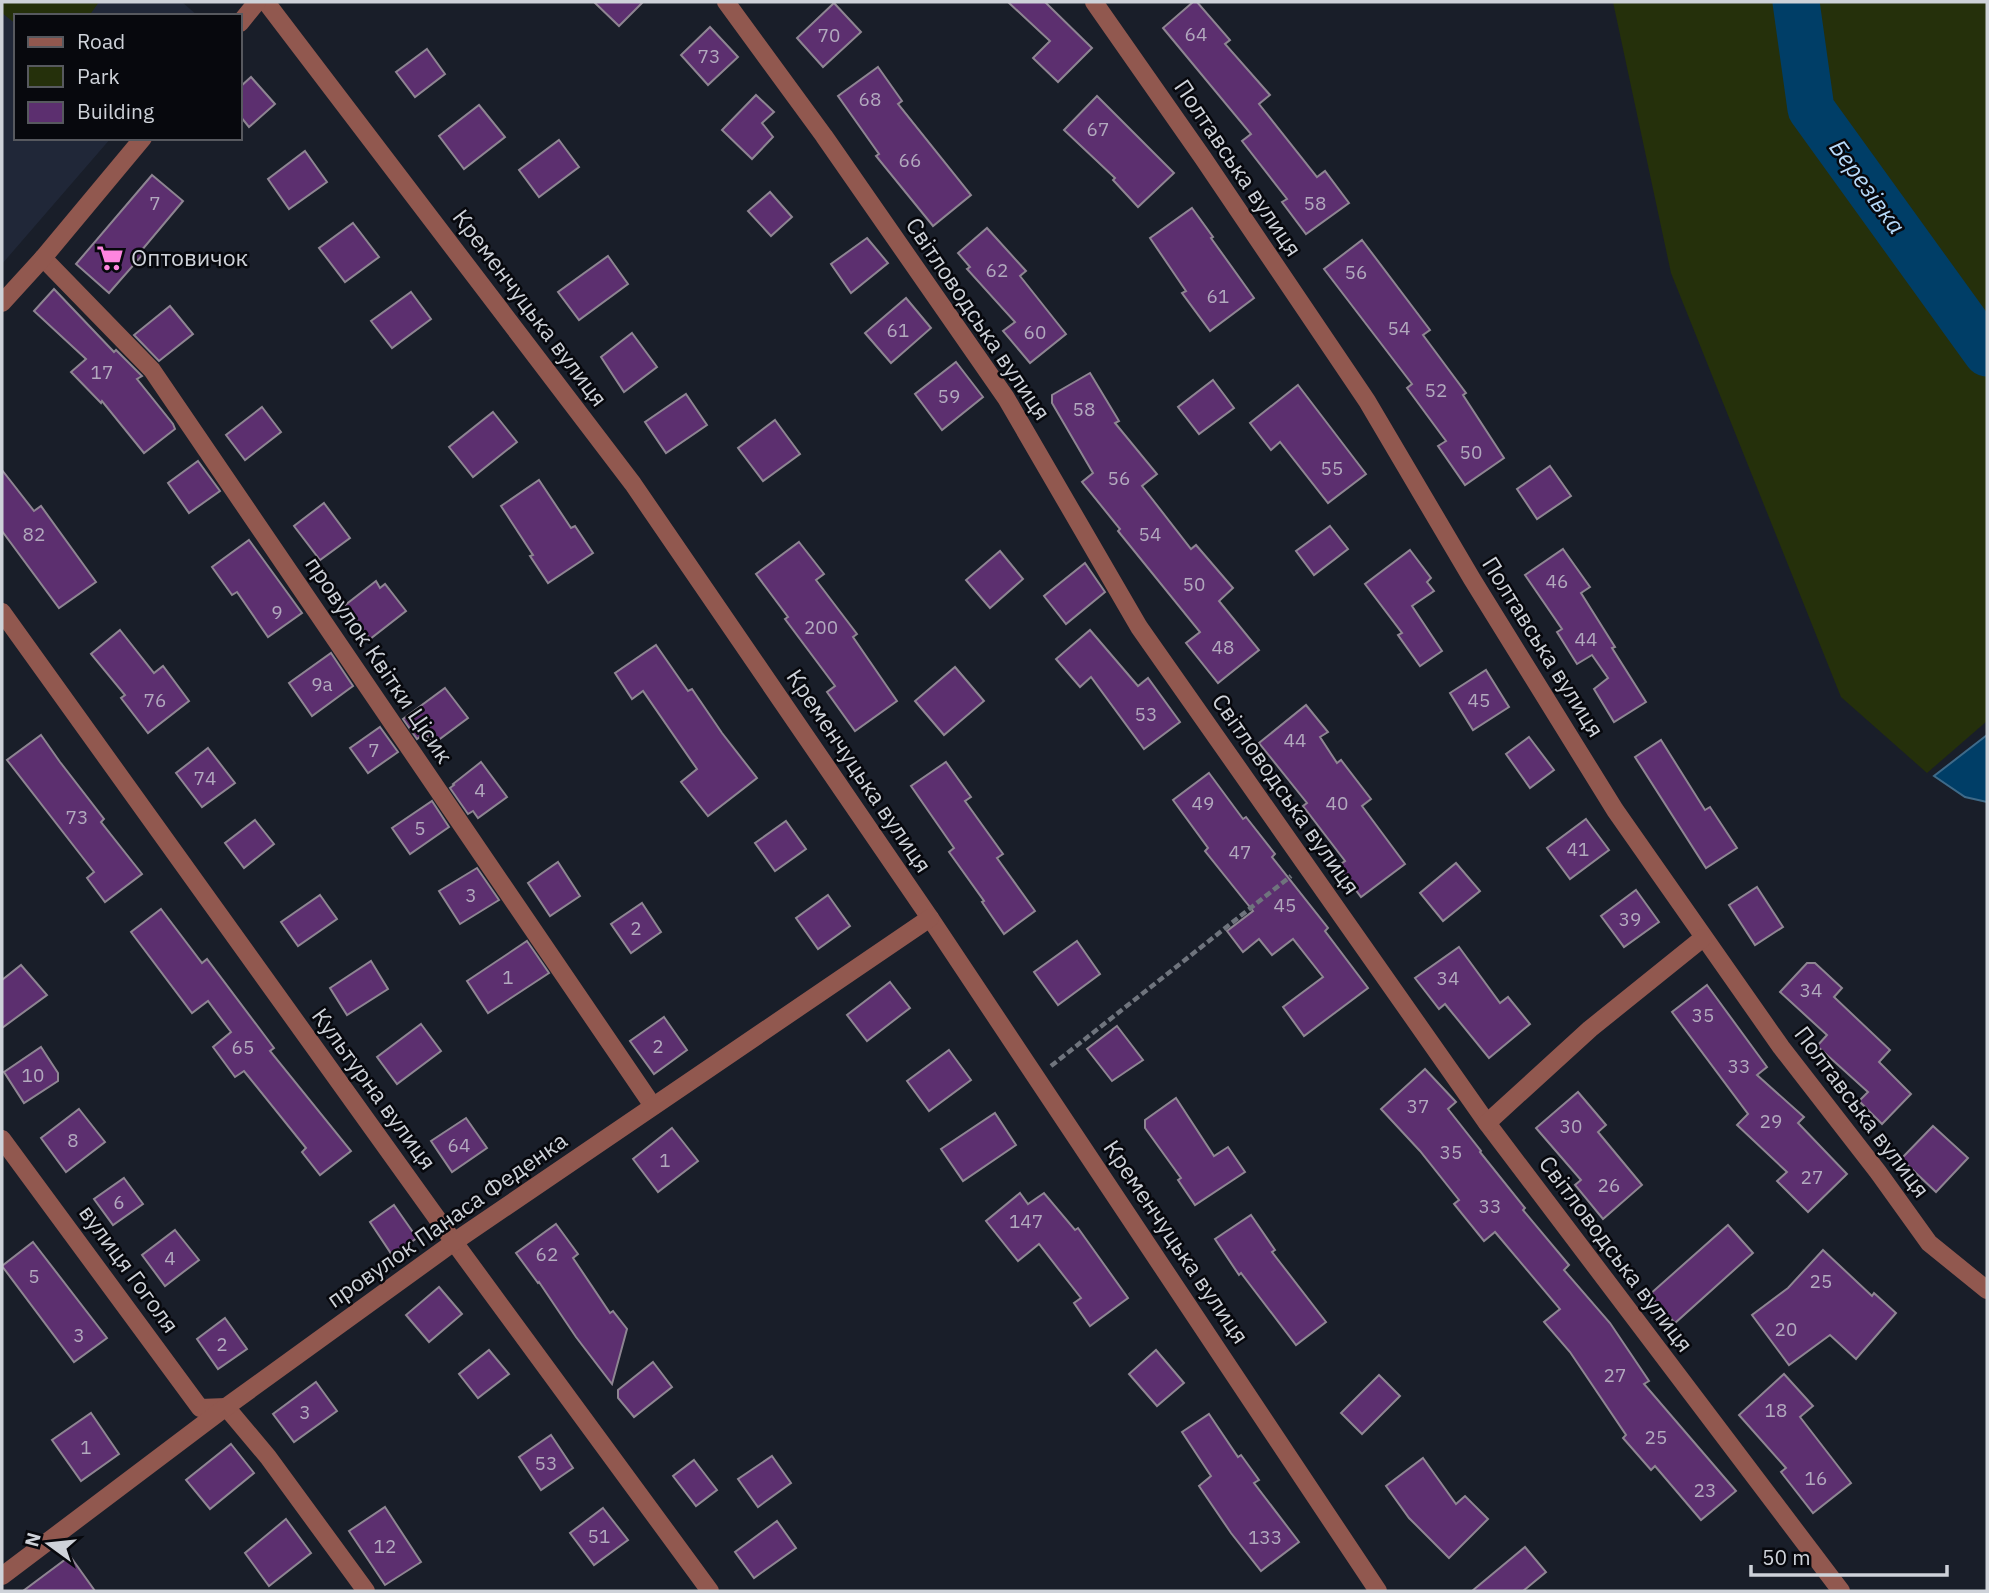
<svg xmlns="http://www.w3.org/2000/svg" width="1989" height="1593" viewBox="0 0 1989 1593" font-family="'IBM Plex Sans',sans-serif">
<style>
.built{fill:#202738}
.green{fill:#25300b}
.water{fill:#003e67;stroke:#3e6a89;stroke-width:2}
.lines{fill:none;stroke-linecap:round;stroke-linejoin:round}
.river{stroke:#003e67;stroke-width:47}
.building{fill:#5c2f6f;stroke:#8e8592;stroke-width:2}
.path{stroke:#6f747d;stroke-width:4.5;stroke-dasharray:7 3.5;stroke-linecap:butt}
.minor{stroke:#91584f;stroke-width:18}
.labels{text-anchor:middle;stroke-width:5;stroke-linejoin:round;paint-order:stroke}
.number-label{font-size:19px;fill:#b2a9be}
.street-label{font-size:23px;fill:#ced2d9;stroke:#07080d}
.poi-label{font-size:23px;fill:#ced2d9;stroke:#07080d;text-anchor:start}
.water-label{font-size:24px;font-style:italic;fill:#b7dafa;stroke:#07080d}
</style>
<rect width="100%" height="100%" fill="#191e29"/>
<!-- built -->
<polygon class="built" points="2,2 182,2 198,16 16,16 16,138 111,138 2,264"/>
<!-- green -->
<g class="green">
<polygon points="2,2 99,2 89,16 16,16 16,24 2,13"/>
<polygon points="1613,2 1987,2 1987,721 1927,773 1841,697 1671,273"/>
</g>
<!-- water -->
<polygon class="water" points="1987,735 1987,802 1965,797 1934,776"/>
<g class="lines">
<!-- river -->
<polyline class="river" points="1796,2 1811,109 1987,353"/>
</g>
<!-- building -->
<g class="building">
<polygon points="594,2 643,2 619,26"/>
<polygon points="1008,2 1045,2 1092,48 1058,82 1033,58 1050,41"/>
<polygon points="1193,2 1197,2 1230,40 1225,44 1270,95 1259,104 1317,177 1325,171 1349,203 1306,234 1282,202 1287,199 1242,141 1251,134 1163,28"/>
<polygon points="834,3 861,32 823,67 797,38"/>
<polygon points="710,27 738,57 708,85 681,55"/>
<polygon points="427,49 445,74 415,97 396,72"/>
<polygon points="878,67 902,101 898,104 971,195 933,226 876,156 879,154 838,96"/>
<polygon points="251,77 275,104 249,127 240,116 240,87"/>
<polygon points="756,95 774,112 762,123 773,137 752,159 722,130"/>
<polygon points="1097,96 1174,173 1138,207 1113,180 1115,178 1064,130"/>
<polygon points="479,105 505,137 464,169 439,136"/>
<polygon points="559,140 579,167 539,197 519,170"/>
<polygon points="305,151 327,182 289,209 268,179"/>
<polygon points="152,175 183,201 141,251 144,253 109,293 76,264"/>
<polygon points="770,192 792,217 771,236 748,211"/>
<polygon points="1192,208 1213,237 1211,238 1254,298 1210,331 1182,293 1186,291 1150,238"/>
<polygon points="353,223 379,257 345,282 319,248"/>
<polygon points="987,228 1026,271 1020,276 1066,334 1030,363 1003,331 1015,322 967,269 970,267 958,253"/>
<polygon points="867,238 888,263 851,293 831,264"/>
<polygon points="1362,240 1430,330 1423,335 1466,393 1463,395 1504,458 1465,485 1438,446 1446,441 1407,388 1412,384 1324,269"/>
<polygon points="608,256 628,284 579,320 558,292"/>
<polygon points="54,289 114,352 116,350 142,376 137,379 173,424 175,429 144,453 102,401 101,403 71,372 86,359 34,311"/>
<polygon points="411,292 431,319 392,348 371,321"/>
<polygon points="906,298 931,328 891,363 865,333"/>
<polygon points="170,306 193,334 159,361 134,335"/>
<polygon points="632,333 657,367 624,392 601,357"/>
<polygon points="956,362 983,397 942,430 915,394"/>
<polygon points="1090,373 1119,421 1115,423 1157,474 1142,486 1191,549 1196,545 1233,588 1219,601 1259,650 1218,683 1186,643 1200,632 1118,531 1120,529 1082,482 1093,473 1052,403 1052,395"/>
<polygon points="1213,380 1234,408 1199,434 1178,407"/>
<polygon points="1298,385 1366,474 1328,503 1280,442 1271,450 1250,423"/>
<polygon points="686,394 707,425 666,453 645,422"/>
<polygon points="262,407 281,432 245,460 226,435"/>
<polygon points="493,412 517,442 473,477 449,447"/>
<polygon points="775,420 800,454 763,481 738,448"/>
<polygon points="198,461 220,491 189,513 168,483"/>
<polygon points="1550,466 1571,496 1537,519 1517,489"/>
<polygon points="2,470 34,511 41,506 96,582 59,608 2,531"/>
<polygon points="539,480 571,528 575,526 593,553 548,583 530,556 533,555 501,506"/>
<polygon points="324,503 350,538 320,560 294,526"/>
<polygon points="1330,526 1348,549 1314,575 1296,551"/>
<polygon points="249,540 302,613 268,637 237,592 232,595 212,567"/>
<polygon points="799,542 824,574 816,580 857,634 853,637 897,701 855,731 827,692 835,686 785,619 788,617 756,574"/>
<polygon points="1563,549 1590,587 1581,593 1615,647 1612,648 1646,702 1614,722 1594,689 1608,678 1592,655 1577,664 1557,632 1562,629 1525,575"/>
<polygon points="1410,550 1431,578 1427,582 1434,591 1412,606 1442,651 1420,666 1398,635 1402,633 1365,584"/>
<polygon points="1000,551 1023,579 990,608 966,580"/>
<polygon points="1085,563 1105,592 1066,624 1044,596"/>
<polygon points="376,581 380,588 385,584 406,611 370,639 344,606"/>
<polygon points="120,630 154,673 163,666 189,701 148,733 121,698 125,695 91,654"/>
<polygon points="1090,630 1138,686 1148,678 1180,722 1144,749 1091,677 1080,687 1056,659"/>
<polygon points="656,645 688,691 692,689 722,733 757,778 708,816 681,782 697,769 643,691 632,699 615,673"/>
<polygon points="331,653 353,686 312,716 289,683"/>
<polygon points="955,667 984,701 944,735 915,701"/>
<polygon points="1486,670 1509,707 1473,730 1450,693"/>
<polygon points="445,688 468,718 433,744 425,733 417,739 403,719"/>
<polygon points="1306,705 1328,732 1320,737 1337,763 1341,760 1371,799 1362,806 1405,864 1361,897 1338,866 1345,861 1303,806 1307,803 1259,743"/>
<polygon points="380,727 398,752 368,773 350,748"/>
<polygon points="41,735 60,762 104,819 101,822 142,874 105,902 87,878 94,872 7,760"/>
<polygon points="1529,737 1554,770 1530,788 1506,754"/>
<polygon points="1661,740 1705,810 1710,807 1737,848 1706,868 1635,757"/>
<polygon points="208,748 235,783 202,807 176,773"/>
<polygon points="481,762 507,797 478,818 473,811 468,814 450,788 454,785 453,784"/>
<polygon points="946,762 971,797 965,801 1003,854 997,858 1035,911 1004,934 982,902 984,901 949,852 954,848 911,786"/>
<polygon points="1209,773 1243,819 1246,817 1275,854 1272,857 1328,928 1325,931 1368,988 1304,1036 1283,1007 1323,977 1293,939 1272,955 1259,939 1243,952 1227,931 1253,911 1205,851 1208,848 1173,800"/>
<polygon points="432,801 449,827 410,854 392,828"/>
<polygon points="1586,819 1609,850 1570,879 1547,848"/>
<polygon points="255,820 274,844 244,868 225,843"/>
<polygon points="786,821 806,849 775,871 755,843"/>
<polygon points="558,862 580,896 550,916 528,883"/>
<polygon points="1456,863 1480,891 1443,921 1420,893"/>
<polygon points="477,868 499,900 460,924 439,891"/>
<polygon points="1757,887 1783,927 1755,945 1729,905"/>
<polygon points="1636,890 1659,922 1624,947 1601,916"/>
<polygon points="320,895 337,919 298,946 281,922"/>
<polygon points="828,895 850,926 818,949 796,918"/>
<polygon points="642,903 661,932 631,953 611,924"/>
<polygon points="161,909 202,963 207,959 274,1048 270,1051 351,1151 320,1175 302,1152 306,1148 244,1071 235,1077 213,1047 231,1032 208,1001 192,1013 131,932"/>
<polygon points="527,941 549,973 488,1013 467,981"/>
<polygon points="1077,941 1100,974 1058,1005 1034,972"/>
<polygon points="1459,947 1500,1003 1508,997 1530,1024 1489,1058 1445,1004 1439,1009 1415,978"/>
<polygon points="371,961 388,989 347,1015 330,988"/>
<polygon points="1807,963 1815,963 1842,988 1834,997 1890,1050 1879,1062 1911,1094 1882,1124 1859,1101 1868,1092 1817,1046 1827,1035 1780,992"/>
<polygon points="21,965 47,995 2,1028 2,980"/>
<polygon points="890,982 910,1008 867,1041 847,1015"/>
<polygon points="1707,985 1767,1067 1757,1075 1804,1117 1798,1123 1847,1174 1808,1212 1777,1181 1787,1172 1737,1125 1748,1114 1672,1012"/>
<polygon points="664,1017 687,1050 654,1074 630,1041"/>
<polygon points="421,1024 441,1051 397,1084 377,1057"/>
<polygon points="1117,1026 1143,1060 1112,1081 1087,1049"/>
<polygon points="41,1047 58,1073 58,1081 24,1103 4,1072"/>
<polygon points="949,1050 971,1080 929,1111 907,1081"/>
<polygon points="1425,1069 1456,1102 1448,1109 1481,1151 1480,1152 1525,1208 1523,1210 1569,1265 1564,1270 1610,1323 1649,1381 1644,1384 1736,1491 1701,1520 1655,1466 1651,1470 1623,1438 1626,1435 1570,1352 1544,1322 1560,1309 1495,1232 1484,1241 1454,1204 1459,1200 1420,1151 1381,1109"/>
<polygon points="1578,1092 1606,1125 1598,1132 1642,1185 1603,1219 1575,1185 1581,1180 1536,1128"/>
<polygon points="1176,1098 1214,1156 1228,1147 1245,1172 1195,1205 1178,1180 1181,1178 1145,1128 1145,1120"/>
<polygon points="79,1109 105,1142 66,1172 41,1138"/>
<polygon points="995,1113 1016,1145 963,1181 941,1149"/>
<polygon points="466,1118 487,1148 452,1172 431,1141"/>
<polygon points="1933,1126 1968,1158 1936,1192 1901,1159"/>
<polygon points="672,1128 698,1161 658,1192 633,1159"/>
<polygon points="124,1178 143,1204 113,1225 94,1199"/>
<polygon points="1020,1193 1028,1204 1044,1193 1075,1230 1078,1228 1128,1298 1090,1326 1074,1303 1081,1298 1039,1244 1018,1261 986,1221"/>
<polygon points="394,1205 417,1238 392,1255 370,1222"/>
<polygon points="1251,1215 1275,1250 1272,1252 1326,1322 1296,1345 1241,1273 1239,1275 1215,1239"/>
<polygon points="556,1224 578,1254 573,1258 610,1313 613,1311 627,1329 612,1384 576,1337 539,1282 538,1283 516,1253"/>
<polygon points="1728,1225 1753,1253 1675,1323 1649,1295"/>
<polygon points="175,1230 199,1260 165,1286 142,1255"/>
<polygon points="33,1242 107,1338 74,1362 2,1266"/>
<polygon points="1823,1250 1872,1296 1874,1293 1896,1313 1856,1359 1830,1335 1789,1365 1752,1315 1788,1288"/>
<polygon points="439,1287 462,1314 429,1342 406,1315"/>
<polygon points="225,1318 247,1349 218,1369 197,1339"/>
<polygon points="489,1350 509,1374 478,1398 459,1374"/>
<polygon points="1156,1350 1184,1383 1157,1406 1129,1374"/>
<polygon points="653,1362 672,1387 634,1417 618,1398 618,1390"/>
<polygon points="1784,1374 1813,1406 1800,1417 1851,1483 1813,1513 1781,1472 1786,1468 1739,1415"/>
<polygon points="1379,1375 1400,1396 1362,1434 1341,1413"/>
<polygon points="316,1382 337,1411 294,1442 273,1414"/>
<polygon points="91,1413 119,1454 81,1481 52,1440"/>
<polygon points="1209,1414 1238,1457 1241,1455 1259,1480 1254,1483 1299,1542 1261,1571 1231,1533 1199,1486 1211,1476 1182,1432"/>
<polygon points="551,1435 573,1468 541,1490 519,1457"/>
<polygon points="231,1444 254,1473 210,1509 186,1480"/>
<polygon points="772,1456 791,1483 758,1507 738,1479"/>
<polygon points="1423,1458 1456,1504 1465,1496 1488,1519 1449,1558 1409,1518 1386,1486"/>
<polygon points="694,1460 717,1490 696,1506 673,1476"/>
<polygon points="385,1507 421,1562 385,1585 349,1531"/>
<polygon points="603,1508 628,1540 594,1565 570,1533"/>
<polygon points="286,1519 311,1553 269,1586 245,1553"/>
<polygon points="777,1521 796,1548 754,1578 735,1552"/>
<polygon points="1525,1547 1546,1572 1523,1591 1472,1591"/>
<polygon points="70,1556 95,1591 23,1591"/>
</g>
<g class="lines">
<!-- path -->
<polyline class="path" points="1051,1066 1291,876"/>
<!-- minor -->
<g class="minor">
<polyline points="266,2 633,484 930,918 1378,1591"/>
<polyline points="726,2 824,136 1006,398 1139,627 1487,1123 1841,1591"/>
<polyline points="1094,2 1203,158 1367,401 1472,579 1615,810 1781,1047 1878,1172 1929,1243 1987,1290"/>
<polyline points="240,23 257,2"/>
<polyline points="43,258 152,370 653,1106"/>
<polyline points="2,303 43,258 143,138"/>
<polyline points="2,612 454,1242 710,1591"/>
<polyline points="1487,1123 1590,1029 1703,938"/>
<polyline points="2,1139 200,1408 226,1407 268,1457 366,1591"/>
<polyline points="2,1576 226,1407 454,1242 930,918"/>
</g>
</g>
<!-- icons -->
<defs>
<symbol id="supermarket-bare" viewBox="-9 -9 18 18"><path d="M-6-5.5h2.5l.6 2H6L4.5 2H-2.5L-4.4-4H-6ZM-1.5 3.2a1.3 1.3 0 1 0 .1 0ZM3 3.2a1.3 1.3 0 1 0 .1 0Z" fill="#fe85df" stroke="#07080d" stroke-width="2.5" paint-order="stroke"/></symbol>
</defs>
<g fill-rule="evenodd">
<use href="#supermarket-bare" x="91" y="239" width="38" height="38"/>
</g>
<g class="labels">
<!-- number labels -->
<g class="number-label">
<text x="1196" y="41">64</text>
<text x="829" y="42">70</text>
<text x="709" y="63">73</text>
<text x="870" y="106">68</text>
<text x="1098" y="136">67</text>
<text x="910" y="167">66</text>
<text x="155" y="210">7</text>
<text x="1315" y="210">58</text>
<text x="997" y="277">62</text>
<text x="1356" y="279">56</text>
<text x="1218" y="303">61</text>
<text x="1399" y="335">54</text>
<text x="898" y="337">61</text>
<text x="1035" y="339">60</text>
<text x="102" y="379">17</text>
<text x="1436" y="397">52</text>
<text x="949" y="403">59</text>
<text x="1084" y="416">58</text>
<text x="1471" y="459">50</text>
<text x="1332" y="475">55</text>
<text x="1119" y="485">56</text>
<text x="34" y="541">82</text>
<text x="1150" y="541">54</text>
<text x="1557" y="588">46</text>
<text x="1194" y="591">50</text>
<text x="277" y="619">9</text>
<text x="821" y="634">200</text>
<text x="1586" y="646">44</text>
<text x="1223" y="654">48</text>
<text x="322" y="691">9а</text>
<text x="155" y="707">76</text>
<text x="1479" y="707">45</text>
<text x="1146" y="721">53</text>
<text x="1295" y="747">44</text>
<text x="374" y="757">7</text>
<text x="205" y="785">74</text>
<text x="480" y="797">4</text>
<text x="1203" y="810">49</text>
<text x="1337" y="810">40</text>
<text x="77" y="824">73</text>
<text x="420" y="835">5</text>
<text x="1578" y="856">41</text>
<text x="1240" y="859">47</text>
<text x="471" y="902">3</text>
<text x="1285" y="912">45</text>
<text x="1630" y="926">39</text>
<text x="636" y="935">2</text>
<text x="508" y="984">1</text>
<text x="1448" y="985">34</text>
<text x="1811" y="997">34</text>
<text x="1703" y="1022">35</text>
<text x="658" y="1053">2</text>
<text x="243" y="1054">65</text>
<text x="1739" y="1073">33</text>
<text x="33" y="1082">10</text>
<text x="1418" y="1113">37</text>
<text x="1771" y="1128">29</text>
<text x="1571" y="1133">30</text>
<text x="73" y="1147">8</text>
<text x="459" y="1152">64</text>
<text x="1451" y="1159">35</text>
<text x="665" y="1167">1</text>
<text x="1812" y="1184">27</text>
<text x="1609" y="1192">26</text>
<text x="119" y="1209">6</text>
<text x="1490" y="1213">33</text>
<text x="1026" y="1228">147</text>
<text x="547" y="1261">62</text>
<text x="170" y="1265">4</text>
<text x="34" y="1283">5</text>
<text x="1821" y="1288">25</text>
<text x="1786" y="1336">20</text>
<text x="79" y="1342">3</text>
<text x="222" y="1351">2</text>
<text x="1615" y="1382">27</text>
<text x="1776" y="1417">18</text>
<text x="305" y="1419">3</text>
<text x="1656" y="1444">25</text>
<text x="86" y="1454">1</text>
<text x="546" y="1470">53</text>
<text x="1816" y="1485">16</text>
<text x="1705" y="1497">23</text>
<text x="599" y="1543">51</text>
<text x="1265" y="1544">133</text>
<text x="385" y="1553">12</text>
</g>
<!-- street labels -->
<g class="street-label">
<text transform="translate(1238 168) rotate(56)" y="8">Полтавська вулиця</text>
<text transform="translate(530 308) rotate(53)" y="8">Кременчуцька вулиця</text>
<text transform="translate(978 319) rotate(56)" y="8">Світловодська вулиця</text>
<text transform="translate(1543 647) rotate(58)" y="8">Полтавська вулиця</text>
<text transform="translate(379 660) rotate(56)" y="8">провулок Квітки Цісик</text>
<text transform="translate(859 771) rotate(56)" y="8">Кременчуцька вулиця</text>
<text transform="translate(1286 794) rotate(55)" y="8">Світловодська вулиця</text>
<text transform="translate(374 1089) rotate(54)" y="8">Культурна вулиця</text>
<text transform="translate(1862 1112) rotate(53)" y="8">Полтавська вулиця</text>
<text transform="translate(447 1220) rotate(-35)" y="8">провулок Панаса Феденка</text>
<text transform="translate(1176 1242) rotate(56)" y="8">Кременчуцька вулиця</text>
<text transform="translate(1616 1254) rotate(53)" y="8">Світловодська вулиця</text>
<text transform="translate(129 1269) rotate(54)" y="8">вулиця Гоголя</text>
</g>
<!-- poi labels -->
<g class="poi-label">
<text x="131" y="266">Оптовичок</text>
</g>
<!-- water labels -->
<g class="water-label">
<text transform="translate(1867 187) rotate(54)" y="8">Березівка</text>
</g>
</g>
<!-- border -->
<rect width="1989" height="1593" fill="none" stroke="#ced2d9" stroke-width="7"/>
<!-- legend -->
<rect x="14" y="14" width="228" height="126" fill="#07080d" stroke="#57595f" stroke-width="2"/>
<rect x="28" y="37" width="35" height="10" fill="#91584f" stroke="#57595f" stroke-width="2"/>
<text x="77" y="49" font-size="21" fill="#ced2d9">Road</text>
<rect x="28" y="66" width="35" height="21" fill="#25300b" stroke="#57595f" stroke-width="2"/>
<text x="77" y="84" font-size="21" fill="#ced2d9">Park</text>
<rect x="28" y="102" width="35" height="21" fill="#5c2f6f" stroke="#57595f" stroke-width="2"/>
<text x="77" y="119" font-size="21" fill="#ced2d9">Building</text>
<!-- north arrow -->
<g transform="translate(49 1544) rotate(285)" stroke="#07080d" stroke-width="5" paint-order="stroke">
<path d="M0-5L12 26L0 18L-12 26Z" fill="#ced2d9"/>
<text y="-10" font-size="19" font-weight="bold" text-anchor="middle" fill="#ced2d9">N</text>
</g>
<!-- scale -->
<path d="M1751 1565v10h196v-10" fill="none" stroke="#ced2d9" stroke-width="3.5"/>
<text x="1762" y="1565" font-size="21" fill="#ced2d9" stroke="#07080d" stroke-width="5" paint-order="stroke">50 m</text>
</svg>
